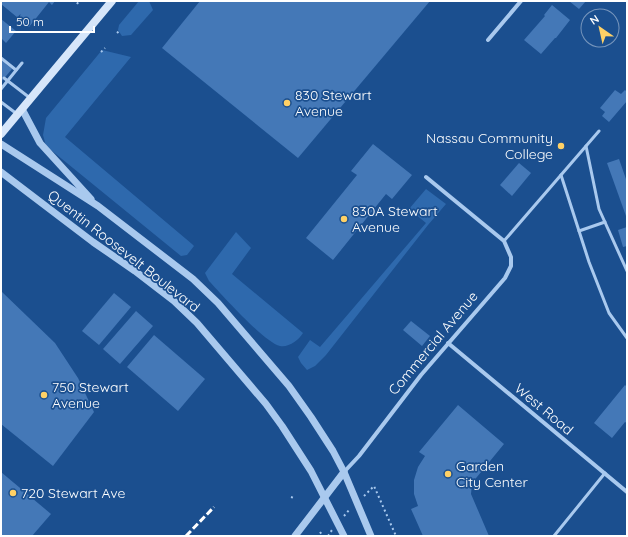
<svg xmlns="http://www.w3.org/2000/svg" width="628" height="537" viewBox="0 0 628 537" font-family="Quicksand,sans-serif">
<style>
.green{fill:#2e69ad}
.building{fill:#4478b7}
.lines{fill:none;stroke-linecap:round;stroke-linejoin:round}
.path{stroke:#a9c9ee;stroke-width:2;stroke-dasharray:2 3;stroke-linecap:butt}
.service{stroke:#a9c9ee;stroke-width:3}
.minor{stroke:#a9c9ee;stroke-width:4}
.tertiary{stroke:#a9c9ee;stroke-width:7}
.secondary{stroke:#d6e6fa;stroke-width:8}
.rail{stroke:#fff;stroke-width:3;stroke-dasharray:7 3;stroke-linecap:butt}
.poi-dot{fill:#ffd166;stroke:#1b4f8f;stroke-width:1.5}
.labels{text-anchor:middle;stroke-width:3.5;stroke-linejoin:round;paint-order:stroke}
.poi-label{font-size:14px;fill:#fff;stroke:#1b4f8f;text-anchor:start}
.street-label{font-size:14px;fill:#fff;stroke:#1b4f8f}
</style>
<rect width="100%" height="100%" fill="#1b4f8f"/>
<!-- green -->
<g class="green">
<polygon points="139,1 149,1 153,10 131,35 122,36 118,30 119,25"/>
<polygon points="102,50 131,57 65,137 192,244 194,246 187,255 181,256 46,146 43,135 46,118"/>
<polygon points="426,189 446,204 428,225 326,355 315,366 307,370 301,363 298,357 310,340 320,347 426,223 409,209"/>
<path d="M236 232 251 248 232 274 303 333C299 340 288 348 280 346 264 342 222 295 209 281L205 273Z"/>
</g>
<!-- building -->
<g class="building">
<polygon points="1,1 55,1 52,5 49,2 29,27 1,4"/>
<polygon points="200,1 430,1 298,158 162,48"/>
<polygon points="569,1 586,1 579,9"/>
<polygon points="552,5 570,20 556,38 555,38 541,54 524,40 545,16 544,15"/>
<polygon points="1,19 16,31 6,43 1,38"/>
<polygon points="1,60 12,69 1,82"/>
<polygon points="615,90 621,94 625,90 627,92 627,101 609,122 602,116 605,112 600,108"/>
<polygon points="373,144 412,175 392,199 386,194 333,260 306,238 357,175 351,171"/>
<polygon points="619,159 627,182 627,216 626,216 607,163"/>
<polygon points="519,163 531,173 512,196 500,185"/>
<polygon points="627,227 627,246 623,247 618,230"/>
<polygon points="1,291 55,343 78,378 94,412 53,466 1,424"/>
<polygon points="114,293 131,307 99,345 82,331"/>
<polygon points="136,311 153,326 120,364 103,349"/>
<polygon points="411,321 430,336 422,346 403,330"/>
<polygon points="154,335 205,379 178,411 127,367"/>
<polygon points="625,385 627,387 627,423 625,422 612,438 594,423"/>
<polygon points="458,405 504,444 472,483 471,494 489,536 423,536 411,509 418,506 414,494 414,480 418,467 425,456 419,452"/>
<polygon points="1,472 51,514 32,536 1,536"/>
</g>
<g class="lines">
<!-- path -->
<g class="path">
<polyline points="77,4 79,1"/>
<polyline points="117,33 120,30"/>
<polyline points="101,52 105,48"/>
<polyline points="364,496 374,486 396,536"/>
<polyline points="291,497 294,498"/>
<polyline points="344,516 350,509"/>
<polyline points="320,532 323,536"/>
<polyline points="328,536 332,530"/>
</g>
<!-- service -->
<g class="service">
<polyline points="1,58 16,70"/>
<polyline points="4,78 30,98"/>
<polyline points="1,89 22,63"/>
<polyline points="1,102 17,114"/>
<polyline points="586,146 599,209 627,271"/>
<polyline points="561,175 589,262 609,313 627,338"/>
<polyline points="579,231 605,222"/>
<polyline points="504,241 599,131"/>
<polyline points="554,536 605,473"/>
</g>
<!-- minor -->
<g class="minor">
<polyline points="488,40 521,1"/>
<polyline points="448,343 627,492"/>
<polyline points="344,472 359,456 421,375 505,278 511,266 511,257 504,241 426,177"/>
</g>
<!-- tertiary -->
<g class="tertiary">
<polyline points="22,109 40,143 91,199"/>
<polyline points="1,144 98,206 193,279 218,303 289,386 311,417 333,451 344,472 371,536"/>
<polyline points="1,172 93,242 135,271 174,301 197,323 266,404 282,426 311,471 344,536"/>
<polyline points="295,536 344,472"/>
</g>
<!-- secondary -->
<polyline class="secondary" points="1,134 112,1"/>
<!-- rail -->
<polyline class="rail" points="186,536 214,507"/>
</g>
<!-- markers -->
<g class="poi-dot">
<circle cx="287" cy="103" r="4"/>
<circle cx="561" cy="146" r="4"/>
<circle cx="344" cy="219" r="4"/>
<circle cx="44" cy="395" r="4"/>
<circle cx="448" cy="474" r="4"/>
<circle cx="13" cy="493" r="4"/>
</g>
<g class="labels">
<!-- poi labels -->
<g class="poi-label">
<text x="295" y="100">830 Stewart<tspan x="295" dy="16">Avenue</tspan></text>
<text x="553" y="143" text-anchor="end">Nassau Community<tspan x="553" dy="16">College</tspan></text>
<text x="352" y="216">830A Stewart<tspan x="352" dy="16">Avenue</tspan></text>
<text x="52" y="392">750 Stewart<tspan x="52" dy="16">Avenue</tspan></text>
<text x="456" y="471">Garden<tspan x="456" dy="16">City Center</tspan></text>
<text x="21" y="498">720 Stewart Ave</text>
</g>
<!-- street labels -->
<g class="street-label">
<text transform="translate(124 251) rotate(38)" y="5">Quentin Roosevelt Boulevard</text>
<text transform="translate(433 343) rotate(-50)" y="5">Commercial Avenue</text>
<text transform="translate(544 409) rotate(40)" y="5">West Road</text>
</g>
</g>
<!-- border -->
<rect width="628" height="537" fill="none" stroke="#ffffff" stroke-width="4"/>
<!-- north arrow -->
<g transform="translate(600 28) rotate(326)"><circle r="19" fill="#1b4f8f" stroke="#7695bc"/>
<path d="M0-3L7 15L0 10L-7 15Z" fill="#ffd166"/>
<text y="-6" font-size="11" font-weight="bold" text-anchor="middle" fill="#ffffff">N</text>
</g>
<!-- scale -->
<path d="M10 26v6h84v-6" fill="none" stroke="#ffffff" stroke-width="2"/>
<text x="16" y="26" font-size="12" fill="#ffffff" stroke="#1b4f8f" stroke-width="3" paint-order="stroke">50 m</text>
</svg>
